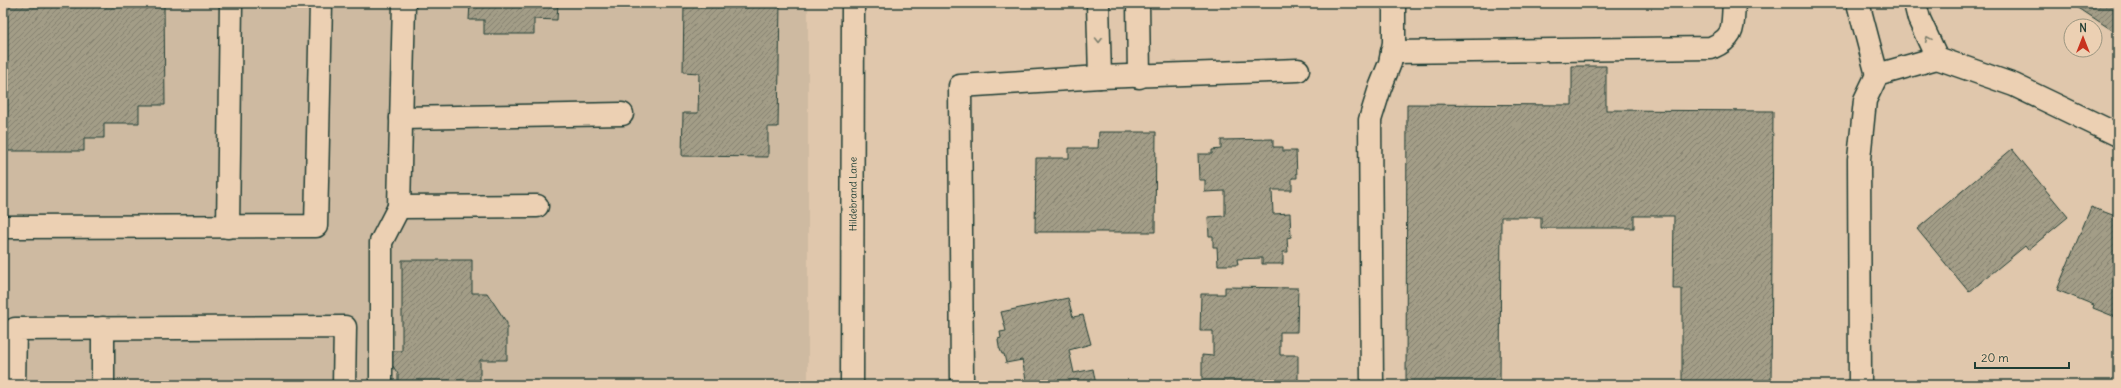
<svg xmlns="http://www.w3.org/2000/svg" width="2121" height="388" viewBox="0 0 2121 388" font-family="Delius,sans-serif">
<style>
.built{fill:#cebaa1}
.building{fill:url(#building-hatch);stroke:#1f3d34}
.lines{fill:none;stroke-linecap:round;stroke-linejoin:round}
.minor-casing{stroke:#1f3d34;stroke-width:25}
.minor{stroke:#ecd0b3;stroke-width:22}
.oneway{stroke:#7b7f6d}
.labels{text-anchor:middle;stroke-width:4;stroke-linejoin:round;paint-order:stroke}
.street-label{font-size:10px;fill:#1f3d34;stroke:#ecd0b3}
</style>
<defs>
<pattern id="building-hatch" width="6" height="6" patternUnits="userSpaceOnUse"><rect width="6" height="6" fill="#a39d87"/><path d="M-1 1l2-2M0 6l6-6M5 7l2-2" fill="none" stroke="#84816f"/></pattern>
</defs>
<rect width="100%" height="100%" fill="#e0c7ac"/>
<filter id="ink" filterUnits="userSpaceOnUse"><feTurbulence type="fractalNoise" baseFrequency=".025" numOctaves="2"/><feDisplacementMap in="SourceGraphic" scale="8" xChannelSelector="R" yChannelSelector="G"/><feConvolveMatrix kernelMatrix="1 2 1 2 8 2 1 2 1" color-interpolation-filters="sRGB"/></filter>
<g filter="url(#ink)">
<!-- built -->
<rect class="built" x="3" y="3" width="805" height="382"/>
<!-- building -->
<g class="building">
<polygon points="3,3 164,3 165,105 139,105 139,123 104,123 104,138 84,138 84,151 3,151"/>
<polygon points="470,3 558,3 557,20 534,19 534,34 484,34 484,20 469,20"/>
<polygon points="684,3 780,3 778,127 768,127 768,157 682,156 683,113 698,113 699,73 683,72"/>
<polygon points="925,3 985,3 925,6"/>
<polygon points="2071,3 2118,3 2118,34"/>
<polygon points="1572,66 1606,66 1606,110 1773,111 1771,385 1682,385 1682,289 1673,289 1674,216 1634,216 1634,228 1541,228 1541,217 1501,217 1500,385 1406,385 1407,104 1572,105"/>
<polygon points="1099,132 1156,132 1155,232 1035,232 1036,158 1069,158 1069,148 1098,148"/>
<polygon points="1273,139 1273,147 1283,147 1283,151 1296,151 1297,178 1292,178 1292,190 1272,190 1273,214 1290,213 1291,237 1287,238 1288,252 1283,252 1283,264 1262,264 1262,258 1237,259 1238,265 1218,265 1217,247 1213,247 1213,236 1209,236 1208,217 1225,216 1225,191 1205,192 1205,180 1199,180 1198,154 1212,154 1212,150 1221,149 1221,140"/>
<polygon points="2012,149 2068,217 2028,250 2025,246 1969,292 1917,229"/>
<polygon points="2091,207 2118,217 2118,318 2093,308 2094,305 2057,290"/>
<polygon points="402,260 472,260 472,293 487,293 507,323 507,360 480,360 480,385 398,385 398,374 383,351 402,351"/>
<polygon points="1225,287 1298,288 1297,332 1280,332 1280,355 1298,355 1298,385 1202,385 1202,355 1213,356 1213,331 1200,331 1201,294 1225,294"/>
<polygon points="1068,298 1073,317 1083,315 1091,344 1069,350 1074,373 1093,369 1096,385 1020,385 1027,384 1022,360 1006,363 1004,354 1002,354 999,347 998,339 1001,338 1000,332 1006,331 1001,312"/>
</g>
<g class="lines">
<defs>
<g id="minor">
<polyline points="404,3 399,207 537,206"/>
<polyline points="1098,3 1100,77"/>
<polyline points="1138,3 1139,77"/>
<polyline points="1858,3 1877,75"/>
<polyline points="1915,3 1919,19 1937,58"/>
<path d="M1392 52 1711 48C1736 37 1732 28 1734 3"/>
<polyline points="401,118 622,114"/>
<polyline points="3,227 316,226 321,3"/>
<polyline points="228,227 231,3"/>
<polyline points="103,328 103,385"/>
<polyline points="14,385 15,329 345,327 344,385"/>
<polyline points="381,385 381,242 399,207"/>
<path id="s1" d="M852 385 853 3"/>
<polyline points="962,385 960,86 1100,77 1298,70"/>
<polyline points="1372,385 1370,120 1380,88 1390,63 1394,43 1394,3"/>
<polyline points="1860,385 1859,159 1865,100 1877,75 1937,58 2014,85 2118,135"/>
</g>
</defs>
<!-- minor casing -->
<use href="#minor" class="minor-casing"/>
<!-- minor -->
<use href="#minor" class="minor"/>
</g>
<!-- one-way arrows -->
<defs><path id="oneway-chevron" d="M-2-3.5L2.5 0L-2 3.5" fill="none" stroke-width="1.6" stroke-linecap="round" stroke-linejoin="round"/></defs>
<g class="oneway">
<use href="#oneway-chevron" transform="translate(1928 39) rotate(-114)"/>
<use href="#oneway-chevron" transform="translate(1099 40) rotate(89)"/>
</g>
</g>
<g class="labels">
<!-- street labels -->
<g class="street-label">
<text dy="4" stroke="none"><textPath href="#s1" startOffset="191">Hildebrand Lane</textPath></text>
</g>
</g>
<!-- margin -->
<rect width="2121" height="388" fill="none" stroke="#ecd0b3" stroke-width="16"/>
<rect x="8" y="8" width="2105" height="372" fill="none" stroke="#1f3d34" stroke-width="1.5" filter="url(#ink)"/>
<!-- north arrow -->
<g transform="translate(2083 38)"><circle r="19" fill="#ecd0b3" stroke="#9a9580"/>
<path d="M0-3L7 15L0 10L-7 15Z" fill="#c8321e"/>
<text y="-6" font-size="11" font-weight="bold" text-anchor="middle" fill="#1f3d34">N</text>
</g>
<!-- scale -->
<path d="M1975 362v6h94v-6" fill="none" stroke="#1f3d34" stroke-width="2"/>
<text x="1981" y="362" font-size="12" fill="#1f3d34" stroke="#ecd0b3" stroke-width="3" paint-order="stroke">20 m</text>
</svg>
